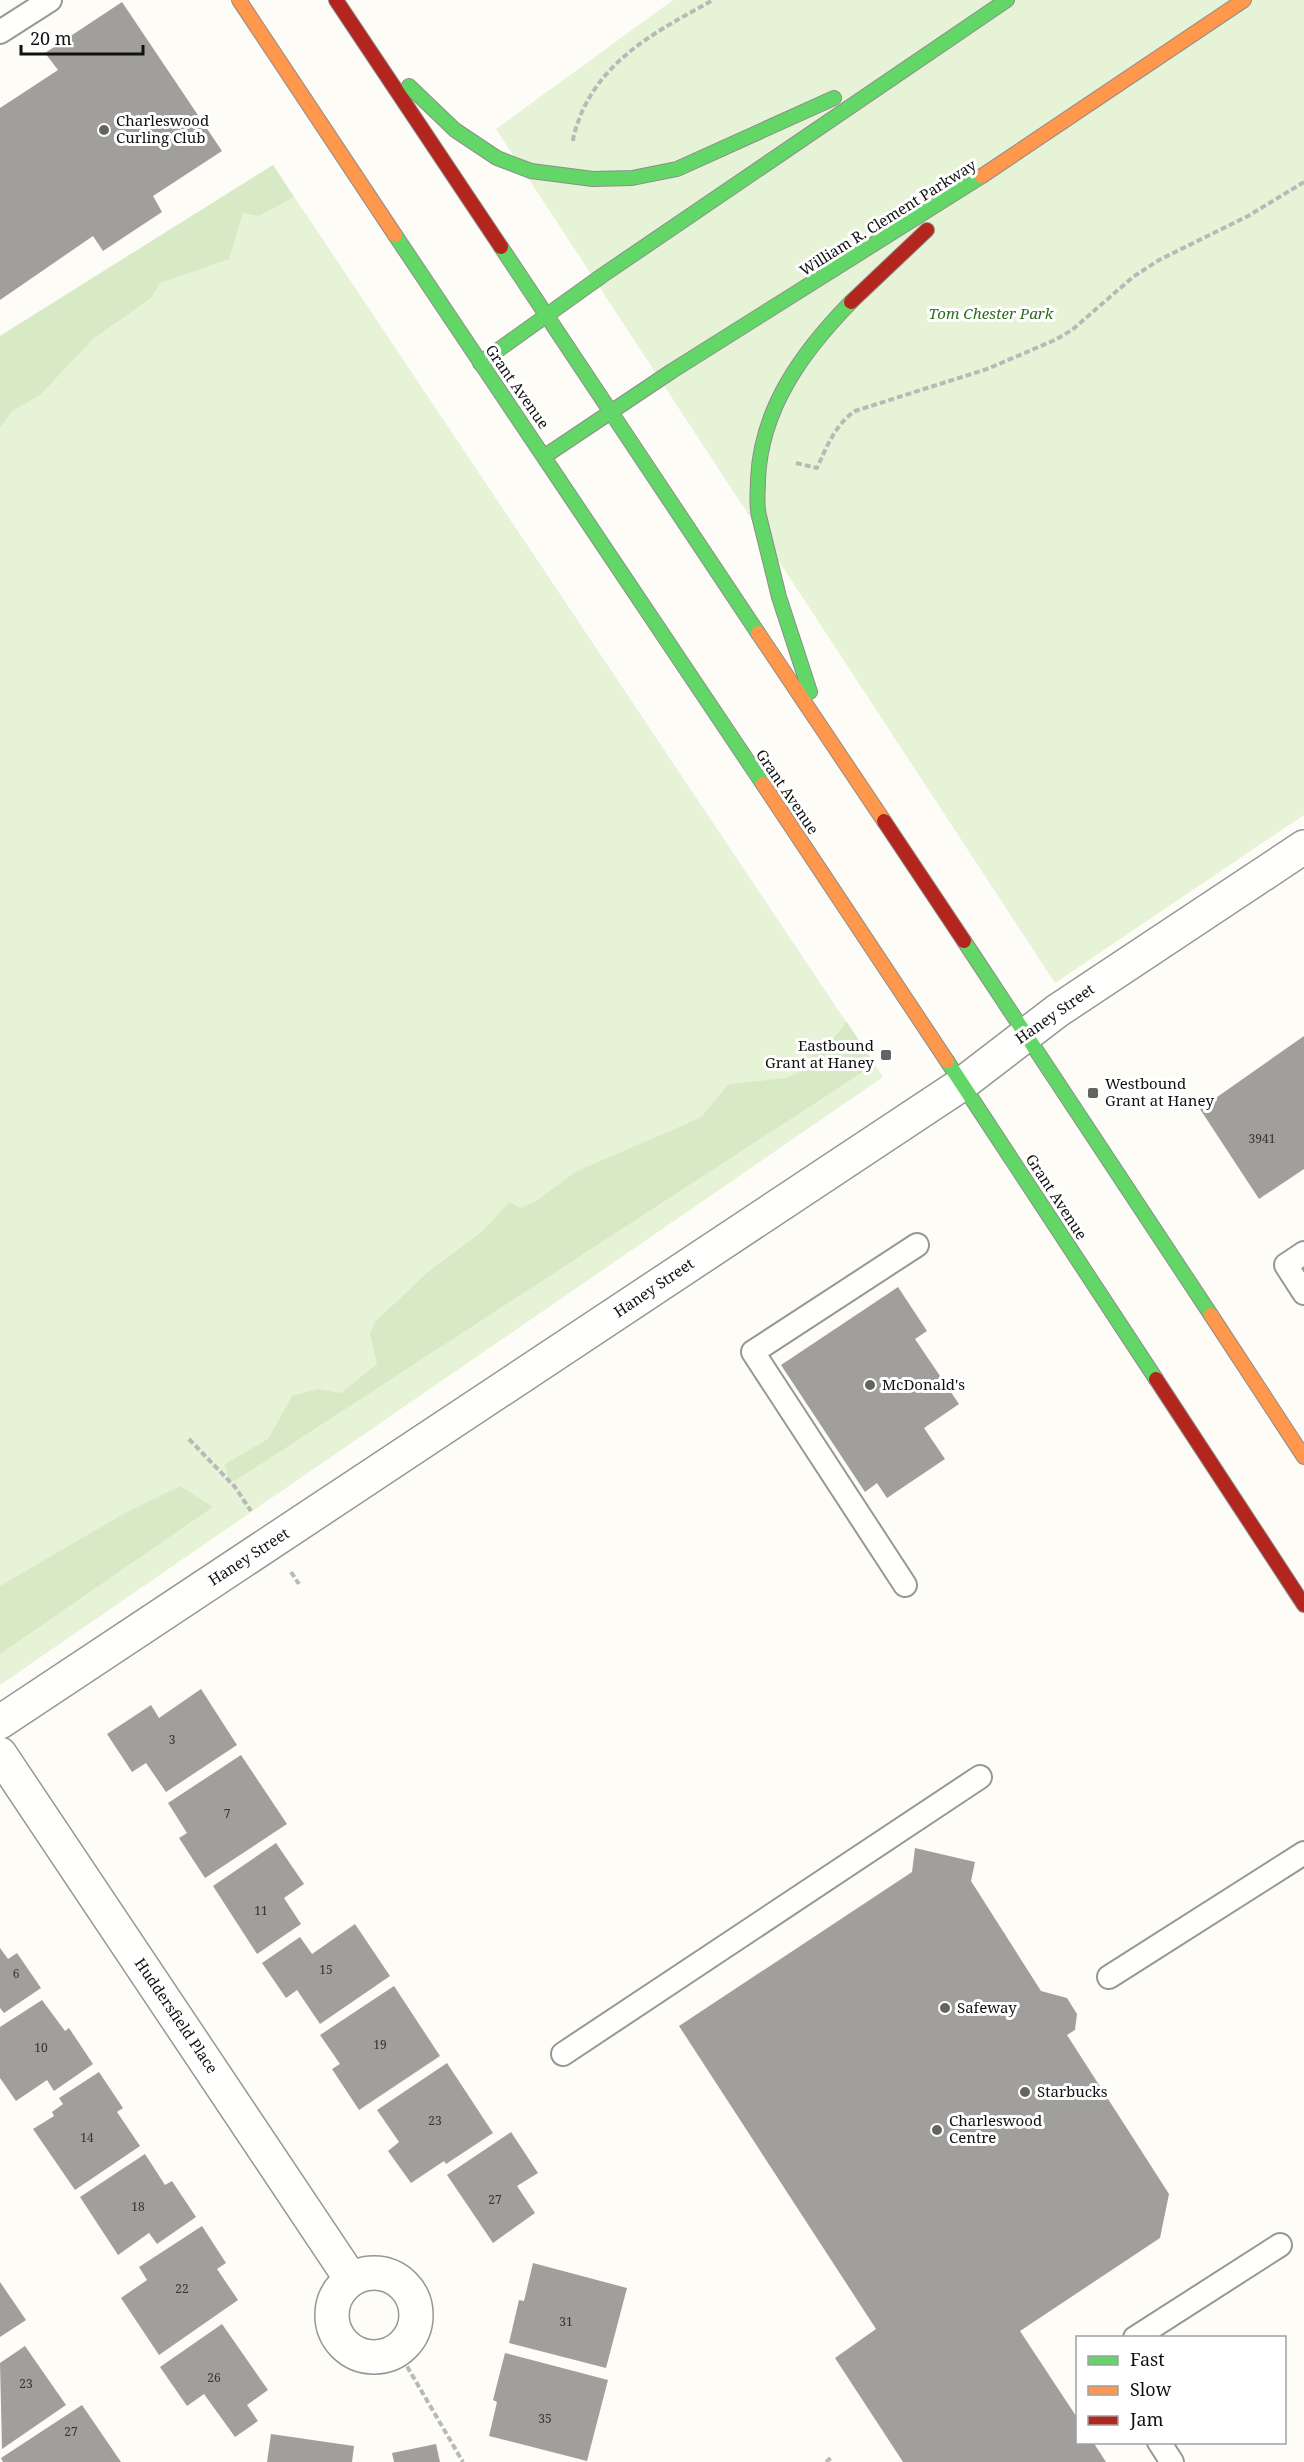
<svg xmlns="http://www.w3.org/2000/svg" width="1304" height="2462" viewBox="0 0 1304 2462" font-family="'Noto Serif',serif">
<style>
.green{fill:#e7f3d7}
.forest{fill:#d8eac5}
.building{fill:#a19f9c}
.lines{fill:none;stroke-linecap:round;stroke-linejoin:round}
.lane-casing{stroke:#979795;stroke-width:26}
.street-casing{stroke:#979795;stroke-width:36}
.fast-casing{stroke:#8e8d8b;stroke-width:16}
.slow-casing{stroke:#8e8d8b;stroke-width:16}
.jam-casing{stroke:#8e8d8b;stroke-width:16}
.path{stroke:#b9b9b8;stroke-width:4;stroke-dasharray:6 3;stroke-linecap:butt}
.lane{stroke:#fffffe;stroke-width:22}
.street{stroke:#fffffe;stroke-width:33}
.fast{stroke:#63d668;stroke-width:14}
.slow{stroke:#ff974d;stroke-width:14}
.jam{stroke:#b3261e;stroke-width:14}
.poi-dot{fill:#646362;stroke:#fff;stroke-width:2}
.labels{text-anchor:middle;stroke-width:6;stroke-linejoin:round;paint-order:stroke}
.number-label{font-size:12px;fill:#353434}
.poi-label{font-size:15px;fill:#111;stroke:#fff;text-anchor:start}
.street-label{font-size:15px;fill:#111;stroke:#fff}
.park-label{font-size:15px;font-style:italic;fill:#2f6b1f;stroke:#fff}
</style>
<rect width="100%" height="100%" fill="#fdfcf7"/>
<!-- green -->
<g class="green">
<polygon points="673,0 1304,0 1304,815 1055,983 496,129"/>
<polygon points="273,165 883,1077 0,1685 0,336"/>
</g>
<!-- forest -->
<g class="forest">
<polygon points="273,165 294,197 259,216 243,213 229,259 160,283 151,298 93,339 40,395 12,411 0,428 0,336"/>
<polygon points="846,1021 875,1064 235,1481 229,1479 225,1464 268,1439 292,1396 318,1389 341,1393 377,1364 370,1334 375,1322 430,1270 482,1232 509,1202 520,1208 536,1201 577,1171 686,1124 702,1116 729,1084 787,1078 801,1071 815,1051 838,1034"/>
<polygon points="180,1486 213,1507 0,1654 0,1586 125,1513"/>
</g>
<!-- building -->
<g class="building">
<polygon points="122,2 222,151 153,196 162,212 103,251 93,236 0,300 0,108 58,70 45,53"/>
<polygon points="1304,1036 1304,1169 1259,1199 1200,1109"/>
<polygon points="898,1287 927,1331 915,1339 959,1404 924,1428 945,1459 887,1498 877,1483 865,1492 781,1365"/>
<polygon points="201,1689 237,1745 166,1792 146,1763 132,1772 107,1734 151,1705 159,1718"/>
<polygon points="241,1755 287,1824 205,1878 179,1838 187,1833 168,1803"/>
<polygon points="276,1843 304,1884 284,1898 301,1924 257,1954 213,1886"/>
<polygon points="915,1848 975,1862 971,1881 1041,1991 1067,1998 1077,2014 1075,2030 1067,2035 1169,2194 1160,2238 1020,2331 1078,2419 1078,2442 1093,2442 1106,2462 903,2462 835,2358 876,2329 679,2026 912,1872"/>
<polygon points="355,1924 390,1976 320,2024 297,1990 286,1998 262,1963 300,1937 312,1954"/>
<polygon points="0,1948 8,1959 17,1953 41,1988 4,2013 0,2008"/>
<polygon points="394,1986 440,2056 359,2110 332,2069 340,2064 320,2035"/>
<polygon points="42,2000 65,2031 69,2028 93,2064 54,2091 47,2080 16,2101 0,2078 0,2027"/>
<polygon points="447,2063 493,2133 446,2164 444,2161 411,2183 388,2151 399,2142 377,2110"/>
<polygon points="99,2072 123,2108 117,2112 140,2146 75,2190 33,2129 54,2116 52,2112 63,2104 59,2098"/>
<polygon points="511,2132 538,2173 517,2186 535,2213 493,2243 447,2175"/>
<polygon points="145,2154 165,2185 172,2181 196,2217 157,2244 149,2233 118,2255 80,2197"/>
<polygon points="202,2226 226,2263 217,2269 238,2300 159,2355 121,2298 147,2280 139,2267"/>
<polygon points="533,2263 627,2288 606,2368 509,2343 519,2300 524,2301"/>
<polygon points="0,2282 26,2320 0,2337"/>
<polygon points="222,2324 268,2390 247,2405 258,2421 235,2437 204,2394 187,2406 160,2367"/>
<polygon points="25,2346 66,2405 2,2449 0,2363"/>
<polygon points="505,2353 608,2380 587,2461 489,2436 497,2402 493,2400"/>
<polygon points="82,2405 121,2462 3,2462 1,2458"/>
<polygon points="271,2434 354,2446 352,2462 267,2462"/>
<polygon points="436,2444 440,2462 394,2462 392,2453"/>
</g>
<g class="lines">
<defs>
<g id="lane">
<polyline points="0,32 50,0"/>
<polyline points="1304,1253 1286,1265 1304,1293"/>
<polyline points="905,1585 753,1352 917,1245"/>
<polyline points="1109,1977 1304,1853"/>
<polyline points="563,2054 980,1777"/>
<polyline points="1135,2338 1280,2245"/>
<polyline points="1159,2442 1172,2462"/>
</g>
<g id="street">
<polyline points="0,1722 962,1084 1057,1011 1304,847"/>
<polyline points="0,1754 351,2279"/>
<circle cx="374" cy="2315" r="42"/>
</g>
<g id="fast">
<polyline points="409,86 455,130 497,158 531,171 593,179 632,178 677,169 834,98"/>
<polyline points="395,235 763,784"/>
<polyline points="501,247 758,633"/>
<polyline points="480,363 603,275 1007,0"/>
<polyline points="545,456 672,371 982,176"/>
<path d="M810 692 779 597 759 516C756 504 758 491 758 479 761 408 803 351 851 302"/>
<polyline points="964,941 1211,1315"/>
<polyline points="947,1061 1156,1379"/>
</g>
<g id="slow">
<polyline points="239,0 395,235"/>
<polyline points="982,176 1244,0"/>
<polyline points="758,633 884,821"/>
<polyline points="763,784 947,1061"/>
<polyline points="1211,1315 1304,1457"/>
</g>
<g id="jam">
<polyline points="336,0 501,247"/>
<polyline points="851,302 927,230"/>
<polyline points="884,821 964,941"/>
<polyline points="1156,1379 1304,1605"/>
</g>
</defs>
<!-- lane casing -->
<use href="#lane" class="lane-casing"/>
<!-- street casing -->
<use href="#street" class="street-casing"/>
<!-- fast casing -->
<use href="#fast" class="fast-casing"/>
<!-- slow casing -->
<use href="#slow" class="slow-casing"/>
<!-- jam casing -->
<use href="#jam" class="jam-casing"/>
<!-- path -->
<g class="path">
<path d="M573 141C574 131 578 123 581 114 606 56 661 29 713 0"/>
<path d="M796 463 817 468C827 446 835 425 855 411L987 369 1055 340 1072 330 1133 277 1159 260 1248 216 1304 182"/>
<polyline points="189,1439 235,1487 251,1511"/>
<polyline points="291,1572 299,1584"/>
<polyline points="398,2351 463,2462"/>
<polyline points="826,2462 832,2457"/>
</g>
<!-- lane -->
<use href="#lane" class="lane"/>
<!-- street -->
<use href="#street" class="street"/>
<!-- fast -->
<use href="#fast" class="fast"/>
<!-- slow -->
<use href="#slow" class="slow"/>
<!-- jam -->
<use href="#jam" class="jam"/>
</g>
<!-- markers -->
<g class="poi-dot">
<circle cx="104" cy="130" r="6"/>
<rect x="880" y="1049" width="12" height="12" rx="3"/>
<rect x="1087" y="1087" width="12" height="12" rx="3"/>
<circle cx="870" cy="1385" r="6"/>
<circle cx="945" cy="2008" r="6"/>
<circle cx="1025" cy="2092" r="6"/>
<circle cx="937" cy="2130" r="6"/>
</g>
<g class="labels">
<!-- number labels -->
<g class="number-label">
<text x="1262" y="1143">3941</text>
<text x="172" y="1744">3</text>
<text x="227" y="1818">7</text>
<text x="261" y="1915">11</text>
<text x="326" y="1974">15</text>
<text x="16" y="1978">6</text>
<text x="380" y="2049">19</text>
<text x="41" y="2052">10</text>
<text x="435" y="2125">23</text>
<text x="87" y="2142">14</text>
<text x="495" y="2204">27</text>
<text x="138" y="2211">18</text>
<text x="182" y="2293">22</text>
<text x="566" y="2326">31</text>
<text x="214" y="2382">26</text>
<text x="26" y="2388">23</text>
<text x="545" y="2423">35</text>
<text x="71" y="2436">27</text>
</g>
<!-- poi labels -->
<g class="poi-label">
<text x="116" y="126">Charleswood<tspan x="116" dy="17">Curling Club</tspan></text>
<text x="874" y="1051" text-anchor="end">Eastbound<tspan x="874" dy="17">Grant at Haney</tspan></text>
<text x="1105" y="1089">Westbound<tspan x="1105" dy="17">Grant at Haney</tspan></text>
<text x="882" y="1390">McDonald's</text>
<text x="957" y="2013">Safeway</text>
<text x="1037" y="2097">Starbucks</text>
<text x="949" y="2126">Charleswood<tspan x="949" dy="17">Centre</tspan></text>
</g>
<!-- street labels -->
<g class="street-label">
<text transform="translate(888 218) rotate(-32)" y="5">William R. Clement Parkway</text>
<text transform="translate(517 387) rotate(55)" y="5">Grant Avenue</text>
<text transform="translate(787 792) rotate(56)" y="5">Grant Avenue</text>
<text transform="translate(1055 1014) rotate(-35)" y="5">Haney Street</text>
<text transform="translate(1056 1197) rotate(57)" y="5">Grant Avenue</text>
<text transform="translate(654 1288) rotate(-34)" y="5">Haney Street</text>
<text transform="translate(249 1557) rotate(-33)" y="5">Haney Street</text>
<text transform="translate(176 2016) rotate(56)" y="5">Huddersfield Place</text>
</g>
<!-- park labels -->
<g class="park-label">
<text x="991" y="319">Tom Chester Park</text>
</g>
</g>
<!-- legend -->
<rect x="1076" y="2336" width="210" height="108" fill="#ffffff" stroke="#a0a0a0" stroke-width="1.5"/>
<rect x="1088" y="2356" width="30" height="9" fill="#63d668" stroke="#a0a0a0" stroke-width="1.5"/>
<text x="1130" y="2366" font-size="18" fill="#111111">Fast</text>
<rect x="1088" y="2386" width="30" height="9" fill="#ff974d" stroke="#a0a0a0" stroke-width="1.5"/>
<text x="1130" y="2396" font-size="18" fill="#111111">Slow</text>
<rect x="1088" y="2416" width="30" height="9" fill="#b3261e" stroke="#a0a0a0" stroke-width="1.5"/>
<text x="1130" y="2426" font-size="18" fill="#111111">Jam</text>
<!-- scale -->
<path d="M21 45v9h122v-9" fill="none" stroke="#111111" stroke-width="3"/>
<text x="30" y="45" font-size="18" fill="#111111" stroke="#ffffff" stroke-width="4.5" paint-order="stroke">20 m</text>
</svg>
